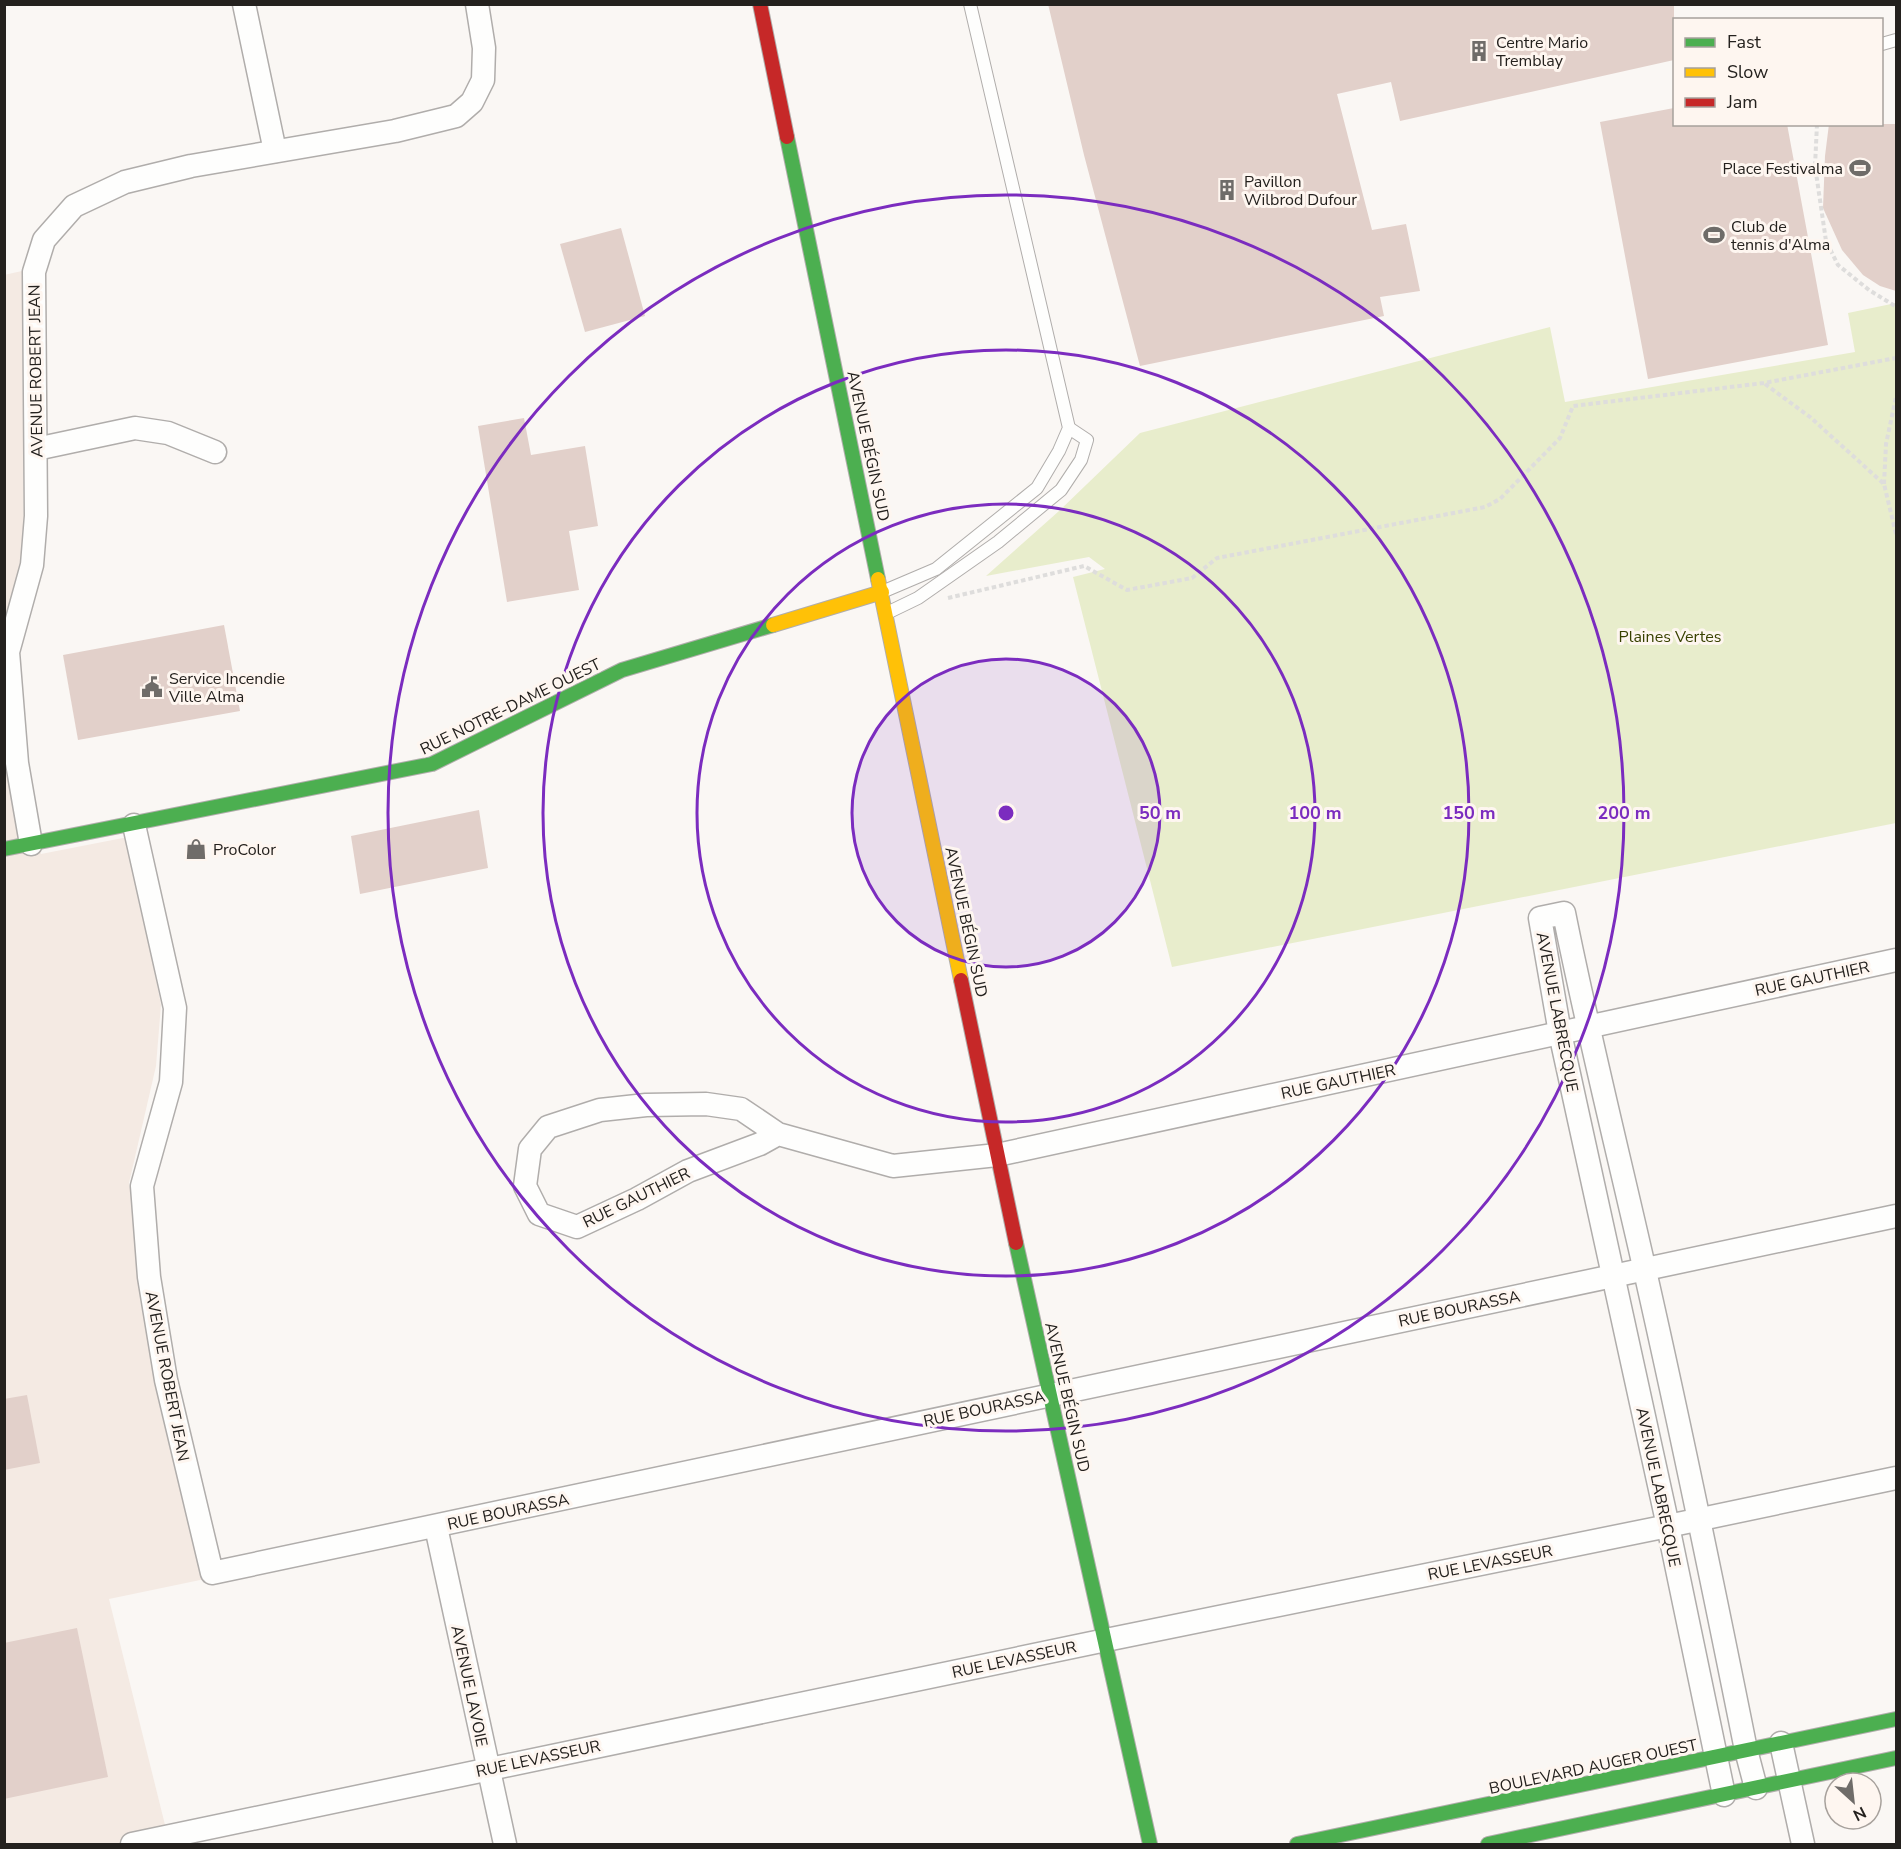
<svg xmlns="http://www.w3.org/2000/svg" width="1901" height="1849" viewBox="0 0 1901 1849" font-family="'Nunito Sans',sans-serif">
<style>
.built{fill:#f4eae3}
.green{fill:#e8edcc}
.building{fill:#e2d0ca}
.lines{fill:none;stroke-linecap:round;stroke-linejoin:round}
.lane-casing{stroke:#b0adab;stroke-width:14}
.street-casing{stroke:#b0adab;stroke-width:25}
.fast-casing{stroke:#b0adab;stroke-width:16}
.slow-casing{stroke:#b0adab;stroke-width:16}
.jam-casing{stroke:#b0adab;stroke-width:16}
.path{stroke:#dedddc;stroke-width:4;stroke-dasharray:4.5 3;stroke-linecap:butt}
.lane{stroke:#fefefd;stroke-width:12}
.street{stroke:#fefefd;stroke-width:22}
.fast{stroke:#4caf50;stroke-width:14}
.slow{stroke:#ffc107;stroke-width:14}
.jam{stroke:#c62828;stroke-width:14}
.ring{fill:none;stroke:#7b2cbf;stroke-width:3}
.labels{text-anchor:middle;stroke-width:6;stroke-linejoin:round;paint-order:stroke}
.poi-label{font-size:16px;fill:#24211e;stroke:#fef6f0;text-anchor:start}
.street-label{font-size:16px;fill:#24211e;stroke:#fef6f0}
.park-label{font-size:16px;fill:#384100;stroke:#fef6f0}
.centre{fill:#7b2cbf;stroke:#fef6f0;stroke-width:3}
.ring-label{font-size:18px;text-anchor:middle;font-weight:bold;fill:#7b2cbf;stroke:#fef6f0;stroke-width:6;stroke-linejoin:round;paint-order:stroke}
</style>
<rect width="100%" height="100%" fill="#faf7f4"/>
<!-- built -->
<g class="built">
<polygon points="22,271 24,557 5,627 4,275"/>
<polygon points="4,658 41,854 128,837 161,1005 156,1066 129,1183 205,1579 109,1599 168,1837 133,1844 5,1844"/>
</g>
<!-- green -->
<polygon class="green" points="1896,303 1896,823 1172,967 1073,577 1105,569 1089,557 986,576 1059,511 1140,433 1550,327 1565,402 1855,352 1848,313"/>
<!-- building -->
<g class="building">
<polygon points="1048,4 1674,4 1674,60 1400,121 1391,82 1337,94 1372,230 1406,224 1420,291 1380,297 1384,316 1140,366 1084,155"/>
<polygon points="1674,108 1674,124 1787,124 1828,345 1648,379 1600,122"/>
<polygon points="1829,124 1896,124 1896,291 1880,286 1863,275 1842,250 1823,208 1825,156"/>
<polygon points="621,228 645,316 585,332 560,244"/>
<polygon points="524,418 531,455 585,446 598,526 569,531 579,590 507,602 478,426"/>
<polygon points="224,625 240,711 78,740 63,655"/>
<polygon points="479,810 488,868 360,894 351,836"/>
<polygon points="27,1395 40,1463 4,1470 4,1399"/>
<polygon points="77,1628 108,1777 4,1799 4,1643"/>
</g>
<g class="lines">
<defs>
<g id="lane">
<polyline points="1882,44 1896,40"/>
<polyline points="882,592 936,569 1037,488 1059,451 1069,428 970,4"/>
<polyline points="887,613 918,598 998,542 1061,490 1081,460 1087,440 1069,428"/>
</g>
<g id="street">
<polyline points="244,4 275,151"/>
<polyline points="36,449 135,428 168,433 215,452"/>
<polyline points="134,825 175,1008 171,1082 142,1186 149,1277 166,1380 212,1573 1896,1216"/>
<polyline points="31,844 17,763 8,652 32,565 36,516 34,272 44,240 74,206 125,182 191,166 395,131 456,116 472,102 483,80 484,48 477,4"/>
<polyline points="778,1134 760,1144 688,1171 637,1199 577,1227 539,1214 525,1186 530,1149 548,1127 600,1110 646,1105 706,1104 741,1109 778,1134 893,1166 997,1155 1896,960"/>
<polyline points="436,1527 505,1844"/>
<polyline points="1781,1743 1803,1844"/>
<path d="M1724 1795 1668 1526 1560 1033 1540 918 1564 913C1588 1033 1618 1152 1645 1271 1681 1430 1714 1590 1746 1750L1756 1788"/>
<polyline points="132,1844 1106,1640 1668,1526 1896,1478"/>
</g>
<g id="fast">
<polyline points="787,137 878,579"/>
<polyline points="4,849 432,764 622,670 773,625"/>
<polyline points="1016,1243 1150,1844"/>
<polyline points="1297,1844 1896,1719"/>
<polyline points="1488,1844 1896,1758"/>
</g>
<g id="slow">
<polyline points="878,579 961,980"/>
<polyline points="773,625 882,592"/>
</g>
<g id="jam">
<polyline points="760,4 787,137"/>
<polyline points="961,980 1016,1243"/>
</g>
</defs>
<!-- lane casing -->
<use href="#lane" class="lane-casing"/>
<!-- street casing -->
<use href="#street" class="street-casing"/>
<!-- fast casing -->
<use href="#fast" class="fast-casing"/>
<!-- slow casing -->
<use href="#slow" class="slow-casing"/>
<!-- jam casing -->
<use href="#jam" class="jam-casing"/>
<!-- path -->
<g class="path">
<polyline points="1817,124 1815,166 1826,241 1838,265 1869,290 1895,306"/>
<polyline points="1765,384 1810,417 1884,484 1896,534"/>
<polyline points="1884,484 1886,444 1896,397"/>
<polyline points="948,598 1084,566 1127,590 1192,578 1217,558 1485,507 1500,499 1560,438 1573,406 1764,383 1896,358"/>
</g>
<!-- lane -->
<use href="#lane" class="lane"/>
<!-- street -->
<use href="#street" class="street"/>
<!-- fast -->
<use href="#fast" class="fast"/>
<!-- slow -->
<use href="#slow" class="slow"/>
<!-- jam -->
<use href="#jam" class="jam"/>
</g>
<!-- distance rings -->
<circle cx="1006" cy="813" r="154" fill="#7b2cbf" fill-opacity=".12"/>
<g class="ring">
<circle cx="1006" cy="813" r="154"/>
<circle cx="1006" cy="813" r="309"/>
<circle cx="1006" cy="813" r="463"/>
<circle cx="1006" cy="813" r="618"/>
</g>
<!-- icons -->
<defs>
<symbol id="building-bare" viewBox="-9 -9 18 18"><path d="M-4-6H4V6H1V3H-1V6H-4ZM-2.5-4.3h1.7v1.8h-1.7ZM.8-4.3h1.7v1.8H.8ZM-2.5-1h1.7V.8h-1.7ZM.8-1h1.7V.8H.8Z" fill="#6f6c69" stroke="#fef6f0" stroke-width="2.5" paint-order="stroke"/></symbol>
<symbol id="stadium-bare" viewBox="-9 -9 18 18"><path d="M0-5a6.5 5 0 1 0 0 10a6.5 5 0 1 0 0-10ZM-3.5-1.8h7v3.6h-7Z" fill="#6f6c69" stroke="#fef6f0" stroke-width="2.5" paint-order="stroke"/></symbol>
<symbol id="civic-bare" viewBox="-9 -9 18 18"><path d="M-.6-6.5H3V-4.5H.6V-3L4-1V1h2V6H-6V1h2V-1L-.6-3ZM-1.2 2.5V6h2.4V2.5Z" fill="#6f6c69" stroke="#fef6f0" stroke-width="2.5" paint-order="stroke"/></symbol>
<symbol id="shop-bare" viewBox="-9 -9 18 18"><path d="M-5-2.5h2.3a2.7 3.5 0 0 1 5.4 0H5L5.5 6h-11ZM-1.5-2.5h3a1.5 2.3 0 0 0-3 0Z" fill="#6f6c69" stroke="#fef6f0" stroke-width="2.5" paint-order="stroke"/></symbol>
</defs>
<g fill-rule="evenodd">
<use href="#building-bare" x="1464" y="36" width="30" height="30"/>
<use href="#stadium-bare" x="1845" y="153" width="30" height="30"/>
<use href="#building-bare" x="1212" y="175" width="30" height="30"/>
<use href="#stadium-bare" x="1699" y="220" width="30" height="30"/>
<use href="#civic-bare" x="137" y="672" width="30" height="30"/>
<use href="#shop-bare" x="181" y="834" width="30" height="30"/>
</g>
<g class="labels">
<!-- poi labels -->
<g class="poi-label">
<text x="1496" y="48">Centre Mario<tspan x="1496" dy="18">Tremblay</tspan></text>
<text x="1843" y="174" text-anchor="end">Place Festivalma</text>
<text x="1244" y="187">Pavillon<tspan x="1244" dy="18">Wilbrod Dufour</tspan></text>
<text x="1731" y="232">Club de<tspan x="1731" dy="18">tennis d'Alma</tspan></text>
<text x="169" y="684">Service Incendie<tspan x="169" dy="18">Ville Alma</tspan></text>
<text x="213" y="855">ProColor</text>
</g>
<!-- street labels -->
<g class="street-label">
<text transform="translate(35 371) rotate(-91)" y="6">AVENUE ROBERT JEAN</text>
<text transform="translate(869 446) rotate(78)" y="6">AVENUE BÉGIN SUD</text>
<text transform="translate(510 706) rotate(-26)" y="6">RUE NOTRE-DAME OUEST</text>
<text transform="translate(967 922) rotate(78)" y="6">AVENUE BÉGIN SUD</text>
<text transform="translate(1812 978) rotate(-12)" y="6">RUE GAUTHIER</text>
<text transform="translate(1558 1012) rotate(79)" y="6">AVENUE LABRECQUE</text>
<text transform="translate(1338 1081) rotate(-12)" y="6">RUE GAUTHIER</text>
<text transform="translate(636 1197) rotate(-26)" y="6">RUE GAUTHIER</text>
<text transform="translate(1459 1308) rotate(-12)" y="6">RUE BOURASSA</text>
<text transform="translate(168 1376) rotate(79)" y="6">AVENUE ROBERT JEAN</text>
<text transform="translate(1068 1397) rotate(77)" y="6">AVENUE BÉGIN SUD</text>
<text transform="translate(984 1408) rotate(-12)" y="6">RUE BOURASSA</text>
<text transform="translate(1659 1487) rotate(78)" y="6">AVENUE LABRECQUE</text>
<text transform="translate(508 1511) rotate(-12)" y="6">RUE BOURASSA</text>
<text transform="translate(1490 1562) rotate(-11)" y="6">RUE LEVASSEUR</text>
<text transform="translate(1014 1659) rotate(-12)" y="6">RUE LEVASSEUR</text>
<text transform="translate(470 1686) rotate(78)" y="6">AVENUE LAVOIE</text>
<text transform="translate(538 1758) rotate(-12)" y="6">RUE LEVASSEUR</text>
<text transform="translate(1593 1766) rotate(-12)" y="6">BOULEVARD AUGER OUEST</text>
</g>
<!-- park labels -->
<g class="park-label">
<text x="1670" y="642">Plaines Vertes</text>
</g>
</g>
<circle cx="1006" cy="813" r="9" class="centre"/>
<g class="ring-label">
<text x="1160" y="819">50 m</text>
<text x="1315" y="819">100 m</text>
<text x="1469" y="819">150 m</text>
<text x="1624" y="819">200 m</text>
</g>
<!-- border -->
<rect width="1901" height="1849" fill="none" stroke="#24211e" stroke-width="12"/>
<!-- legend -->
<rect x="1673" y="18" width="210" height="108" fill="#fef6f0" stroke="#a7a19c" stroke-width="1.5"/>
<rect x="1685" y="38" width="30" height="9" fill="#4caf50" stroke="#a7a19c" stroke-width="1.5"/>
<text x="1727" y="48" font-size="18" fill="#24211e">Fast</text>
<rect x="1685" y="68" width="30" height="9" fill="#ffc107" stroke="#a7a19c" stroke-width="1.5"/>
<text x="1727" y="78" font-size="18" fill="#24211e">Slow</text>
<rect x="1685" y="98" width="30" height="9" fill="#c62828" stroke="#a7a19c" stroke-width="1.5"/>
<text x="1727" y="108" font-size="18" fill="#24211e">Jam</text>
<!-- north arrow -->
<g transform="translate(1853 1801) rotate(153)"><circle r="28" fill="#fef6f0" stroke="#a7a19c" stroke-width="1.5"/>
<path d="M0-4.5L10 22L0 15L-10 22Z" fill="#6f6c69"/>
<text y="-9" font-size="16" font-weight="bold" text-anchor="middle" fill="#24211e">N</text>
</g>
</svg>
